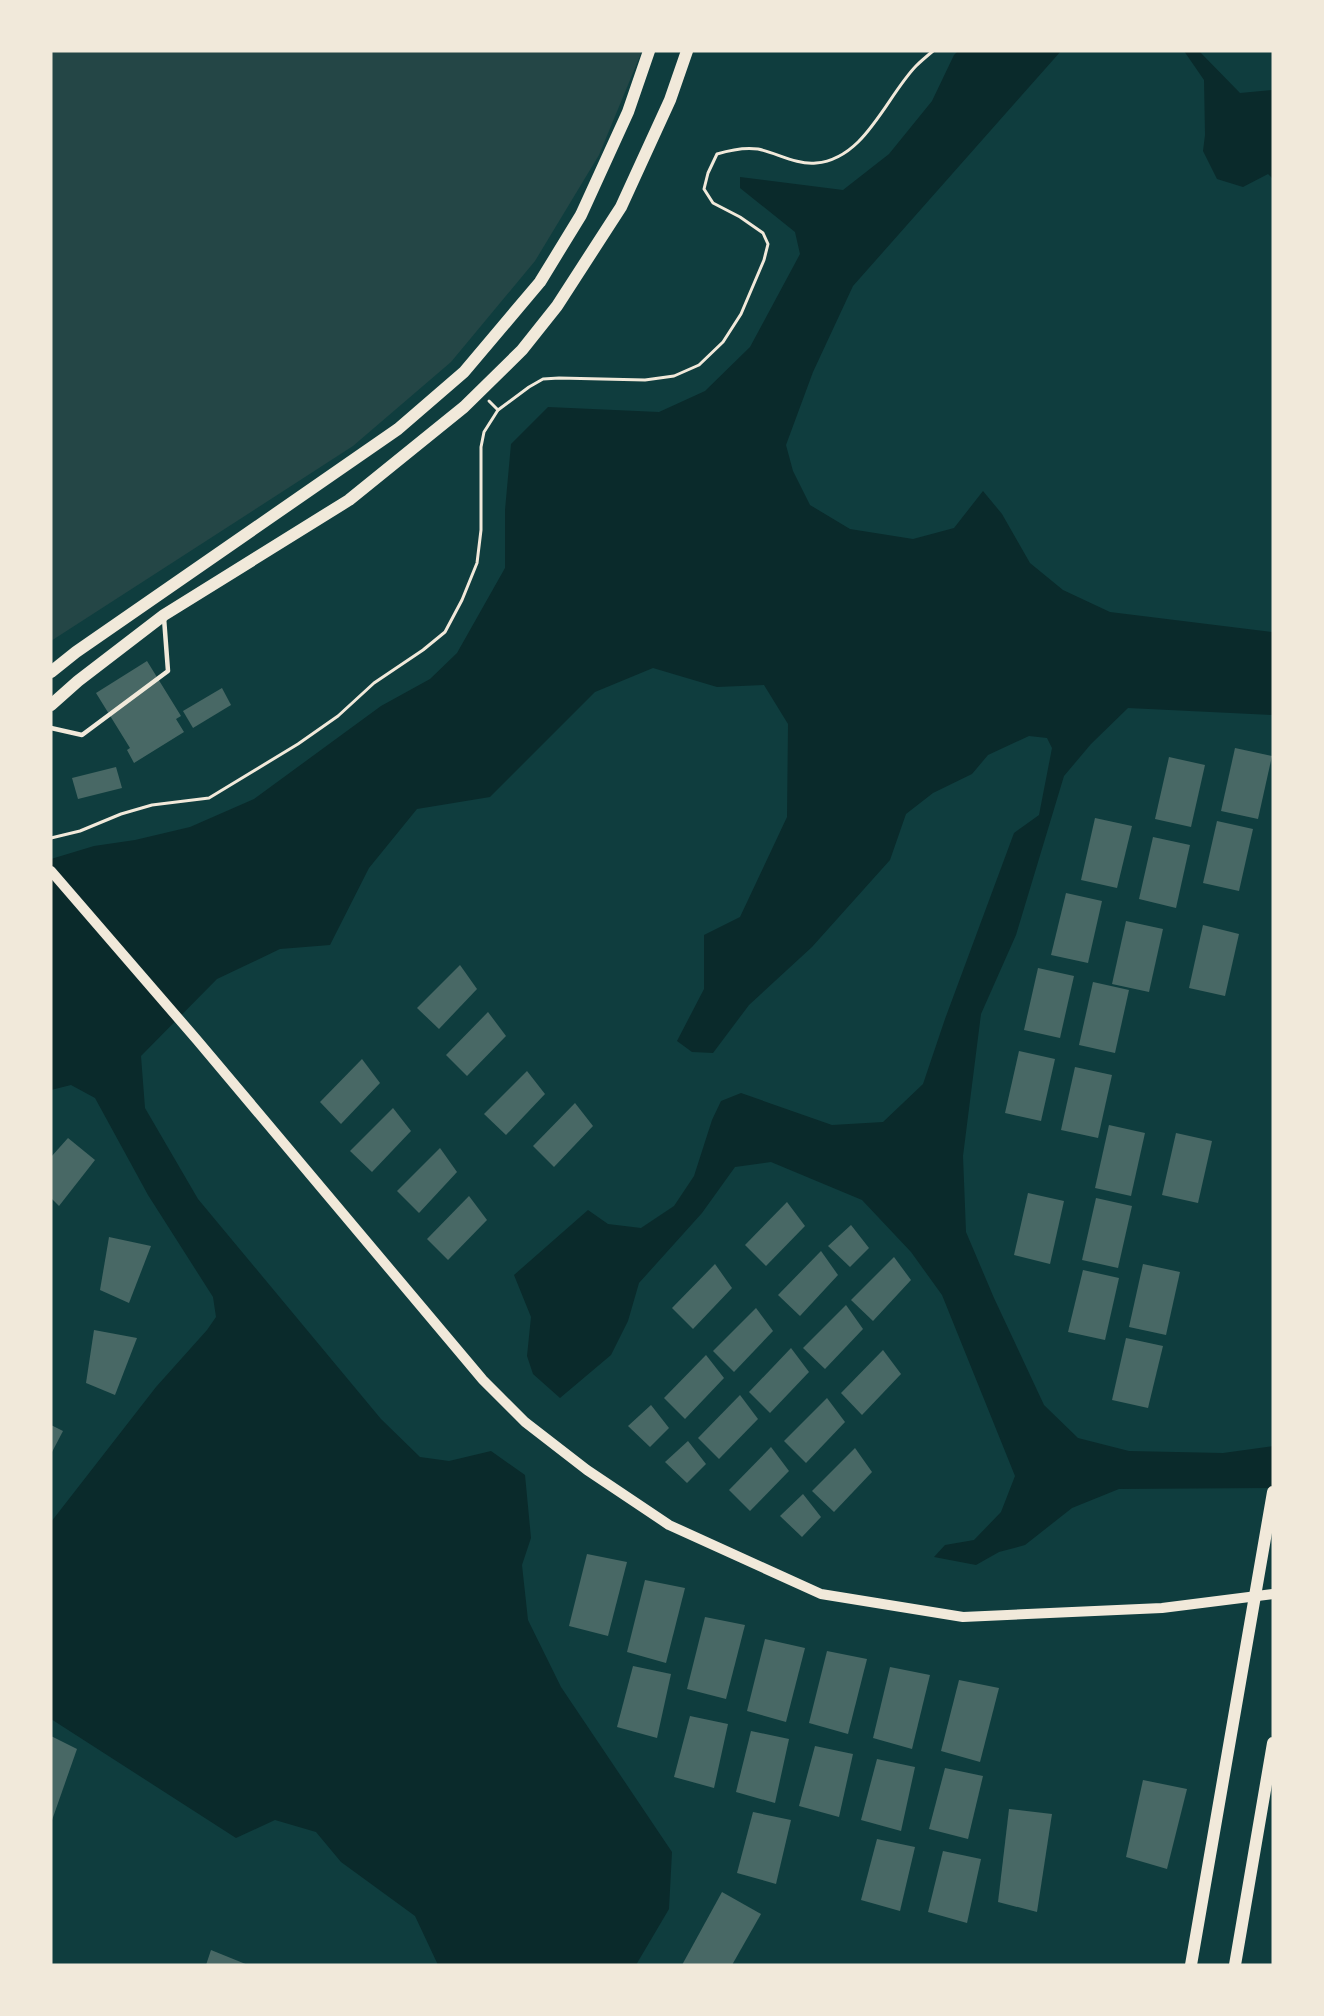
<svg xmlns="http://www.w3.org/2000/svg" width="1324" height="2016" viewBox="0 0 1324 2016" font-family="'Work Sans',sans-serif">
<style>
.green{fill:#244646}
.water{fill:#0a2a2b}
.building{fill:#486865}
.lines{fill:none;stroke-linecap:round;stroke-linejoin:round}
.path{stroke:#f1e9da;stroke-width:3}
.service{stroke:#f1e9da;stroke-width:4.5}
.tertiary{stroke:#f1e9da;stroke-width:10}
.secondary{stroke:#f1e9da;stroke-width:12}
</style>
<rect width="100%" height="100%" fill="#0f3d3e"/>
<!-- green -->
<polygon class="green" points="51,51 642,51 599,155 535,261 451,362 353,446 51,641"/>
<!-- water -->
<g class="water">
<polygon points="958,51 1061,51 853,286 813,372 786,445 793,471 810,505 850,529 913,539 954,528 983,491 1002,514 1030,563 1063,590 1110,612 1273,632 1273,715 1128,708 1091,744 1064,776 1016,935 981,1014 963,1156 966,1232 994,1298 1044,1405 1078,1438 1129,1451 1223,1453 1273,1446 1273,1488 1119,1489 1072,1508 1025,1545 999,1552 976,1565 934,1557 945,1545 974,1540 1001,1512 1015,1476 942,1295 911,1252 862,1200 771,1162 735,1167 702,1213 639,1283 628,1321 611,1355 560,1398 533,1374 527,1356 531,1317 514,1275 588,1210 608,1224 641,1228 674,1206 694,1176 712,1120 721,1101 741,1093 832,1125 883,1122 923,1084 945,1019 1014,833 1039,815 1052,748 1047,738 1029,736 988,755 972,774 933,793 906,814 890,860 812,947 749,1005 713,1053 692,1052 677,1041 704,989 704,935 740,917 787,817 788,724 764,685 717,687 653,668 595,692 490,797 417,809 369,868 330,945 280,949 217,979 141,1056 145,1108 198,1199 381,1419 420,1457 449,1461 491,1451 525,1475 531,1538 522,1565 528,1620 561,1687 672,1852 669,1909 636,1965 438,1965 415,1916 341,1862 316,1832 275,1820 236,1838 51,1719 51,1522 156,1387 207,1330 216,1317 213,1297 148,1195 95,1098 71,1085 51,1090 51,859 94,846 135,840 190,827 254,799 381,706 430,679 457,653 505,568 505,510 511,444 548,407 659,412 705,391 750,347 800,254 795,232 740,188 740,177 843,190 889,154 932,101 954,55"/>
<polygon points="1184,51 1199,51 1240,93 1273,90 1273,179 1268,174 1243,187 1217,179 1203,151 1205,135 1204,80"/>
</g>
<!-- building -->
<g class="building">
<polygon points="147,661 181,716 176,719 184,732 134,763 127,750 130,748 96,693"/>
<polygon points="222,688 231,705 193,728 183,711"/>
<polygon points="1235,748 1272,756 1258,819 1221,811"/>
<polygon points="1169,757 1205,765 1191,827 1155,819"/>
<polygon points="116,767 122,788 78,799 72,778"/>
<polygon points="1095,818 1132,826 1117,888 1081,880"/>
<polygon points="1217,821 1253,829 1239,891 1203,883"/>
<polygon points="1153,837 1190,845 1176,908 1139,899"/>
<polygon points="1066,893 1102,901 1088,963 1051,955"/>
<polygon points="1126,921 1163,929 1149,992 1112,984"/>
<polygon points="1203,925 1239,934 1225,996 1189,988"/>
<polygon points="460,965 477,989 439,1029 417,1008"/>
<polygon points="1038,968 1074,976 1060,1038 1024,1030"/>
<polygon points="1093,982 1129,990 1115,1053 1079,1045"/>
<polygon points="488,1012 506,1036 467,1076 446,1055"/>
<polygon points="1019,1051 1055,1059 1041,1121 1005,1113"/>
<polygon points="362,1059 380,1083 341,1124 320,1102"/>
<polygon points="1075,1067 1112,1075 1098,1138 1061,1130"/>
<polygon points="527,1071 545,1094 506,1135 484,1114"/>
<polygon points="575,1103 593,1126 554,1167 533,1146"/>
<polygon points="393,1108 411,1131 372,1172 350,1151"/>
<polygon points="1109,1125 1145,1133 1131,1196 1095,1188"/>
<polygon points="1176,1133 1212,1141 1198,1203 1162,1195"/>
<polygon points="68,1138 95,1160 59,1206 51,1198 51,1157"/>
<polygon points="440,1148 457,1172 419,1213 397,1191"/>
<polygon points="1028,1193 1064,1201 1050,1264 1014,1255"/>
<polygon points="469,1196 487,1220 448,1260 427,1239"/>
<polygon points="1096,1198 1132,1206 1118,1268 1082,1260"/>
<polygon points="787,1202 805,1226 766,1266 745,1245"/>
<polygon points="851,1225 869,1248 850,1267 828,1246"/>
<polygon points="109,1237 151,1246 129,1303 100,1290"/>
<polygon points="821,1251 838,1275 800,1316 778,1295"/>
<polygon points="894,1257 911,1280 873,1321 851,1300"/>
<polygon points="715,1264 732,1288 693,1329 672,1308"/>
<polygon points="1143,1264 1180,1272 1166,1335 1129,1327"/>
<polygon points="1083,1270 1119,1278 1105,1340 1068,1332"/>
<polygon points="846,1305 863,1329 825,1369 803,1348"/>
<polygon points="756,1308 773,1331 734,1372 713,1351"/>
<polygon points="94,1330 137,1338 115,1395 86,1383"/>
<polygon points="1126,1338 1163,1346 1148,1408 1112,1400"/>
<polygon points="791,1348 809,1372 770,1413 749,1392"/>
<polygon points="883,1350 901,1374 862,1415 841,1393"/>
<polygon points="706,1355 724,1378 685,1419 664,1398"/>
<polygon points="740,1395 758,1419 719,1459 698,1438"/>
<polygon points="827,1398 845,1422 806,1463 784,1441"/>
<polygon points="651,1405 669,1428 650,1447 628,1426"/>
<polygon points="51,1425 63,1431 51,1454"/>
<polygon points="688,1441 706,1464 687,1483 665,1462"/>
<polygon points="771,1447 789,1471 750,1511 729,1490"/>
<polygon points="855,1448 872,1472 834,1512 812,1491"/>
<polygon points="803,1494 821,1517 802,1537 780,1516"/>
<polygon points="587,1554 627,1562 608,1636 569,1626"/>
<polygon points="645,1580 685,1588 666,1663 627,1652"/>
<polygon points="705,1617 745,1625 726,1699 687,1689"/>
<polygon points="765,1639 805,1648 786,1722 747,1711"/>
<polygon points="827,1651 867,1659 848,1734 809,1723"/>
<polygon points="633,1666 671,1674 657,1738 617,1727"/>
<polygon points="890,1667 930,1675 912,1749 873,1738"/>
<polygon points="959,1680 999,1688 980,1762 941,1751"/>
<polygon points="690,1716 728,1724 714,1788 674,1777"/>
<polygon points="751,1731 789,1739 775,1803 736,1792"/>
<polygon points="51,1736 77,1749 51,1823"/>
<polygon points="815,1746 853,1754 839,1817 799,1806"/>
<polygon points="877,1759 915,1767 901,1831 861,1820"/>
<polygon points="945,1768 983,1776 968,1839 929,1829"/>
<polygon points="1143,1780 1187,1789 1167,1869 1126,1857"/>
<polygon points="1009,1809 1052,1814 1037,1912 998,1902"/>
<polygon points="753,1812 791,1820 776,1884 737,1873"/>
<polygon points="877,1839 915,1847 900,1911 861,1900"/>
<polygon points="943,1851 981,1859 967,1923 928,1912"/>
<polygon points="722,1892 761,1914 732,1965 682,1965"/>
<polygon points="211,1950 248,1965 206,1965"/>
</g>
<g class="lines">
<!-- path -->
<g class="path">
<polyline points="489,401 498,410"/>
<path d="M51 838 80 831 121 814 152 805 209 798 298 744 338 716 374 683 423 650 445 632 462 600 477 563 481 530V447L484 432 498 410 529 387 543 379 559 378 645 380 674 376 699 365 723 342 741 314 764 260 768 244 763 233 740 217 713 203 704 189 708 173 717 154C730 150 744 147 758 149 777 153 796 165 816 163 865 159 886 97 916 66 921 61 927 56 933 51"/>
</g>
<!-- service -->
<polyline class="service" points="51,728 82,735 168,671 164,618"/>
<!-- tertiary -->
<polyline class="tertiary" points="51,871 197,1040 483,1380 525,1422 587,1470 669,1525 821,1594 963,1617 1162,1608 1273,1594"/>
<!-- secondary -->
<g class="secondary">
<polyline points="51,672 76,652 398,429 464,372 540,282 581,215 628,112 649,51"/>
<polyline points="51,705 78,681 164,615 349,500 464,407 522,350 557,306 621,207 670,100 687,51"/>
<polyline points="1191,1965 1273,1492"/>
<polyline points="1235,1965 1273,1743"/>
</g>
</g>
<!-- border -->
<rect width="1324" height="2016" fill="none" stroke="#f1e9da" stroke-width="105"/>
</svg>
